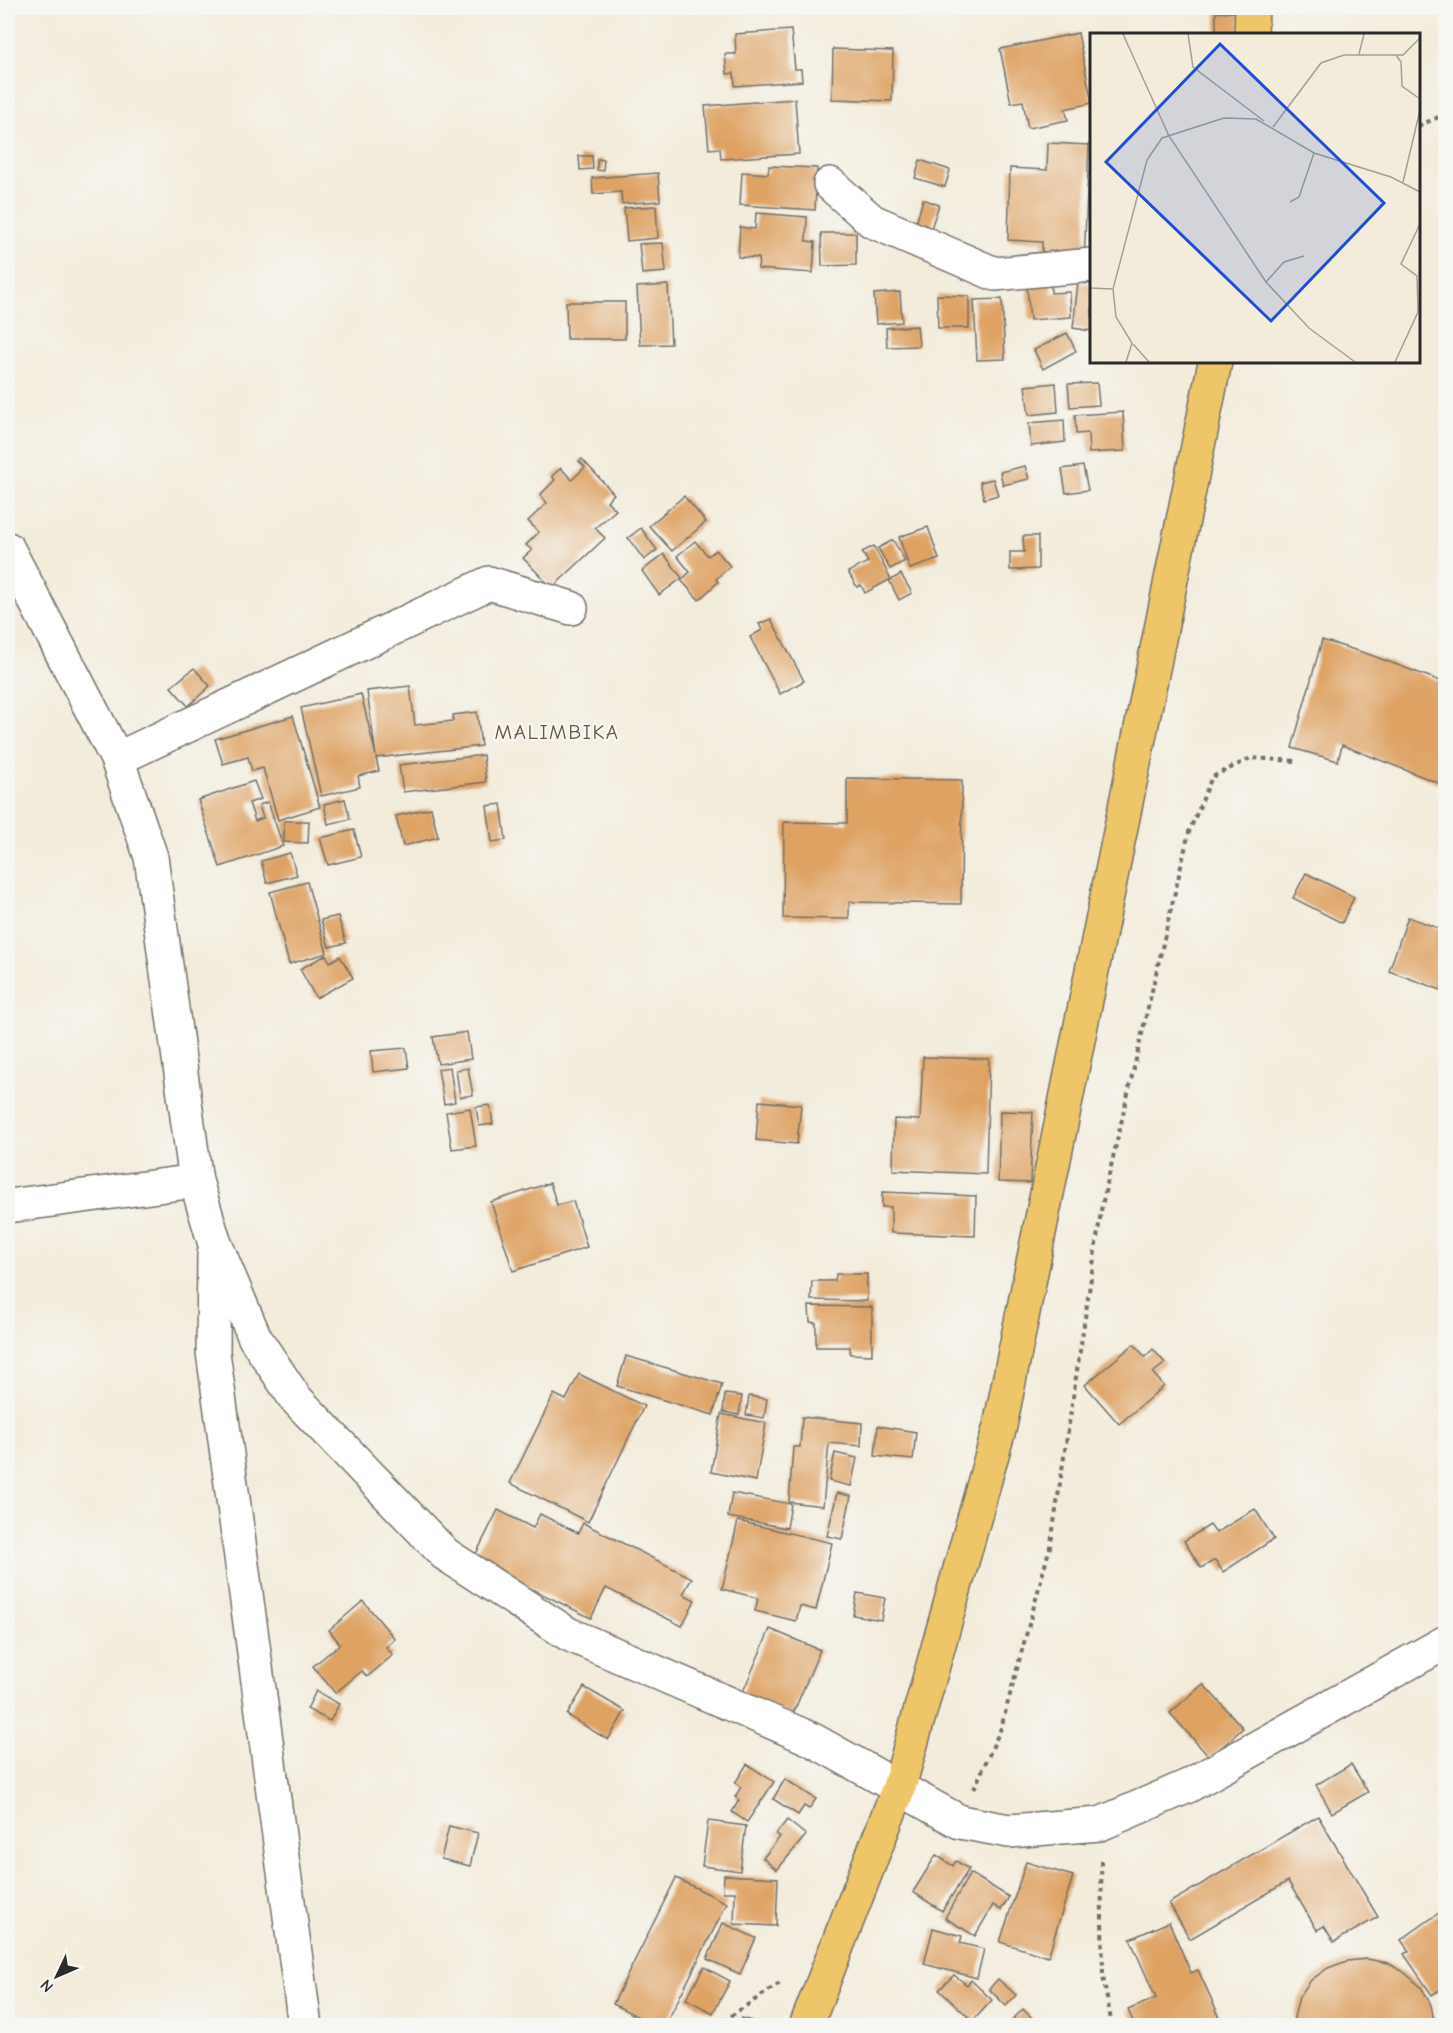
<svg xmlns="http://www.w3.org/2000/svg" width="1453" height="2033" viewBox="0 0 1453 2033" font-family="'Comic Neue',sans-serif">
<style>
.building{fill:#dea263}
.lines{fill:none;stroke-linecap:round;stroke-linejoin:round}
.minor-casing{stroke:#716f69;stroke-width:36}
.major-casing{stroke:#716f69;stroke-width:36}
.path{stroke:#716f69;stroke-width:4;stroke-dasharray:4.5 4.5;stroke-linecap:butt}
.minor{stroke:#fff;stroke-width:33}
.major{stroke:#eec569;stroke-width:33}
.labels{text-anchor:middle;stroke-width:4.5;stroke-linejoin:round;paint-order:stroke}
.quarter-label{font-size:21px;letter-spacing:1.5px;fill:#6a553f;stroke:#f6f6f2}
.inset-road{fill:none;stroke:#a39f95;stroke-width:1.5}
.view{fill:#1d4ed8;fill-opacity:0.15;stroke:#1d4ed8;stroke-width:3}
.inset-edge{fill:none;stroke:#2b2b2b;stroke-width:3}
</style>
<rect width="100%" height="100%" fill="#f6f6f2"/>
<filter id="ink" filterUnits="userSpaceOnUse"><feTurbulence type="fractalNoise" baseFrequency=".0167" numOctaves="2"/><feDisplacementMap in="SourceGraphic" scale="12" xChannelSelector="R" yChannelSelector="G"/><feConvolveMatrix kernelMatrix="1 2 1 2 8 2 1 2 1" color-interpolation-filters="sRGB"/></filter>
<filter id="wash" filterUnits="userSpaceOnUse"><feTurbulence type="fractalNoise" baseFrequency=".008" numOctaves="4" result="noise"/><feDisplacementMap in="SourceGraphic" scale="24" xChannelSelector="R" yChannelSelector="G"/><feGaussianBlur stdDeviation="1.35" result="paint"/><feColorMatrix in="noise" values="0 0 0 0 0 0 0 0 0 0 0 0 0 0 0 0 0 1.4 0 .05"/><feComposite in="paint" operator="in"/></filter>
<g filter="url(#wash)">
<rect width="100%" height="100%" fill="#f3ecdb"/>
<g id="blocks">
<!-- building -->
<g class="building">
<rect x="1216" y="12" width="24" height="22"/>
<polygon points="791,30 795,69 801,69 802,81 735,86 734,73 727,74 725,54 736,54 735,34"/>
<polygon points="1078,33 1092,103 1065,109 1068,120 1028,128 1023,101 1011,103 1000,49"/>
<polygon points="833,49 893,51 892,101 832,99"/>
<polygon points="795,99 799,154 721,159 720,148 709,149 705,106"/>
<polygon points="1048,143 1089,145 1084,262 1042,260 1042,242 1008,240 1010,168 1047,170"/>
<polygon points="579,156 592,156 593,169 580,170"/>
<polygon points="597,159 604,160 603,171 597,170"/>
<polygon points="920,160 950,170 945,187 915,178"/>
<polygon points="769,166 817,168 815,210 740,205 742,172 768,174"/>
<polygon points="658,173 660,201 622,204 621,192 593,194 592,178"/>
<polygon points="923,199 939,205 931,228 916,224"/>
<polygon points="656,206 658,238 627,241 624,208"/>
<polygon points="756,213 807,217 806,241 815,242 813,273 758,269 759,258 738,257 740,227 755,229"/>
<polygon points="821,233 856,233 856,265 822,266"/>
<polygon points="663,243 666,272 642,274 639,244"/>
<polygon points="1078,283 1092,284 1092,331 1073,328"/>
<polygon points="1051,284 1051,293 1070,292 1071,317 1030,320 1027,286"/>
<polygon points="668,285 671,344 640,345 637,287"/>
<polygon points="900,292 902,322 876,324 874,294"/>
<polygon points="937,295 969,296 969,328 938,328"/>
<polygon points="1002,299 1005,359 977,360 974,300"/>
<polygon points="566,302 625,302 625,339 567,339"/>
<polygon points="917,326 919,346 887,347 886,328"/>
<polygon points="1067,333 1076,351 1043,369 1034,350"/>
<polygon points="1056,383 1058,412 1029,415 1025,386"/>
<polygon points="1097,383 1099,405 1070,407 1068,384"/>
<polygon points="1123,412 1125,451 1089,453 1088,433 1076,434 1075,415"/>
<polygon points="1064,420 1065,442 1031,446 1029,423"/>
<polygon points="582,459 614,494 607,501 616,510 595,528 605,538 552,588 523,558 532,550 526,545 539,532 528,521 547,503 540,495 555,480 552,476 561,468 572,480 585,467 579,461"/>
<polygon points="1025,466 1029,479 1003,485 1000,472"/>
<polygon points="1083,466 1088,490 1066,493 1062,469"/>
<polygon points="993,479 998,495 984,499 980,482"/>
<polygon points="684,496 706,522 672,551 649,526"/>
<polygon points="928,527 939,559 910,569 899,537"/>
<polygon points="641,528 657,550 644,560 628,538"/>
<polygon points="1023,536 1038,536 1038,569 1010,570 1010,552 1024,552"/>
<polygon points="893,540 905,561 890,569 878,548"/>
<polygon points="695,541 708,556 716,550 730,566 716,579 718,582 699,600 681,580 690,572 677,556"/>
<polygon points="874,546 891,580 901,574 912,593 899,600 889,580 865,593 861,585 857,587 848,572 868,562 862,552"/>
<polygon points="664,554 682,578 659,595 642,571"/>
<polygon points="771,619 804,681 780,694 750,637 762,630 759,624"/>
<polygon points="1322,640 1368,654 1446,683 1446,772 1441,784 1342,745 1338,761 1292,748"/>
<polygon points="194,668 210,686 188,706 171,687"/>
<polygon points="410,686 415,725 453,721 453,715 477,712 481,746 376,758 379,771 358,776 360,787 321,796 301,708 361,694 376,756 367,691"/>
<polygon points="293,716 320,807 278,820 263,768 252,771 248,757 223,764 215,739"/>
<polygon points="483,755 486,782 403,792 399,765"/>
<polygon points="847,778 962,780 961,904 849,902 849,919 783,918 784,822 847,823"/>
<polygon points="254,781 261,799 249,803 255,821 263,818 259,805 268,802 283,846 220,867 198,800"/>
<polygon points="345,799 350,819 328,824 324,804"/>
<polygon points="501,804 506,840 492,842 487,806"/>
<polygon points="431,808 438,837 403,846 396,816"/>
<polygon points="284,821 309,821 308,843 284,842"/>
<polygon points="354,830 361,857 328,865 320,838"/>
<polygon points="290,853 297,875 267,883 261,861"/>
<polygon points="1306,873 1354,897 1342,923 1293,898"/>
<polygon points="307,882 327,953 289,964 270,892"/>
<polygon points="338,916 346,943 329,947 321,920"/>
<polygon points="1408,917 1446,931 1446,978 1441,990 1389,971"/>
<polygon points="326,955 330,962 340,956 353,978 316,998 300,969"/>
<polygon points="467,1032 471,1059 438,1064 433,1037"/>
<polygon points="406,1048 409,1068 373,1072 371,1051"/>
<polygon points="923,1057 989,1059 986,1174 893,1170 894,1119 920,1120"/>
<polygon points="450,1067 455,1102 444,1104 438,1069"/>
<polygon points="468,1068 473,1095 460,1097 456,1070"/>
<polygon points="759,1101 801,1105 797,1144 756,1140"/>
<polygon points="490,1105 493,1124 479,1126 476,1107"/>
<polygon points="470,1108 476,1146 452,1149 446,1112"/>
<polygon points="1000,1111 1033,1112 1030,1183 998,1182"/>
<polygon points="550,1183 557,1205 573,1201 587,1247 513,1271 491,1202"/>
<polygon points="882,1192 976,1196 975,1236 891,1233 891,1207 882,1207"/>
<polygon points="836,1274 867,1274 867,1301 811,1300 812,1281 835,1281"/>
<polygon points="809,1306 872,1307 872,1355 850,1354 850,1347 816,1347 816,1323 810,1322"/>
<polygon points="1134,1344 1145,1357 1153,1349 1165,1363 1153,1373 1164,1386 1119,1424 1085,1385"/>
<polygon points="626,1356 722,1384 713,1415 617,1386"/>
<polygon points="579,1374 644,1406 588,1522 510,1483 554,1394 566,1400"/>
<polygon points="725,1394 742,1396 739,1415 723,1412"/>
<polygon points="749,1396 767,1399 764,1418 746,1415"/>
<polygon points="721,1414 766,1423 756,1481 711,1472"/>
<polygon points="802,1417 862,1423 861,1446 829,1443 823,1506 789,1502 793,1447 800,1447"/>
<polygon points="878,1426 916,1432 913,1460 875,1456"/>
<polygon points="835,1453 857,1458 851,1486 829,1481"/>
<polygon points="732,1493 791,1504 787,1528 728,1517"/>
<polygon points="837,1493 851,1496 842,1539 827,1536"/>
<polygon points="1255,1509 1274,1539 1223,1572 1215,1560 1201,1568 1184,1541 1210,1525 1216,1533"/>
<polygon points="498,1510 533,1528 540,1514 578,1533 583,1523 692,1578 683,1594 695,1600 682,1626 606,1588 591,1618 473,1560"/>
<polygon points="738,1521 832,1543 816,1610 800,1606 796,1621 755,1611 758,1598 722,1589"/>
<polygon points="857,1593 885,1598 881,1620 853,1615"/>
<polygon points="363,1601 395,1639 386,1647 393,1655 367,1677 362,1671 335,1693 313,1666 340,1644 329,1630"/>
<polygon points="770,1629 820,1650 792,1716 742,1694"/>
<polygon points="1203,1684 1243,1728 1210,1758 1170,1713"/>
<polygon points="584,1687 625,1711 608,1740 567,1715"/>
<polygon points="316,1691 339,1704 330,1721 307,1709"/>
<polygon points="747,1764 774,1782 747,1822 732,1812 739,1800 735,1797 741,1787 735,1783"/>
<polygon points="1351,1764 1368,1792 1332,1813 1316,1785"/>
<polygon points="785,1779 816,1799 809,1809 804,1806 798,1815 773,1799"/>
<polygon points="1318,1816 1378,1917 1334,1942 1324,1926 1317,1930 1288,1881 1190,1939 1169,1903"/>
<polygon points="787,1820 806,1835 777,1870 763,1858 780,1837 776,1834"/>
<polygon points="708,1821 746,1826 740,1871 702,1866"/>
<polygon points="449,1826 478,1833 470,1866 441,1859"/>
<polygon points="936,1855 953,1866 956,1861 969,1869 942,1911 913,1892"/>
<polygon points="1026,1862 1073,1876 1048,1957 1000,1942"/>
<polygon points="970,1873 1009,1897 1001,1910 993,1905 975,1936 945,1918"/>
<polygon points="724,1875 778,1878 776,1926 734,1924 735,1892 723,1892"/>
<polygon points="676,1878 727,1903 665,2026 656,2026 613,2004"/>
<polygon points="1446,1908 1446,1986 1432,1995 1404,1954 1409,1951 1401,1940"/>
<polygon points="1169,1922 1191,1973 1198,1970 1221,2020 1208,2026 1135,2026 1128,2010 1156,1998 1130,1939"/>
<polygon points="723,1923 756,1938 740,1974 707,1959"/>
<polygon points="933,1928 962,1936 960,1943 984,1949 977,1978 924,1964"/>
<polygon points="1367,1959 1388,1963 1405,1973 1421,1987 1431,2005 1435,2026 1292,2026 1299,1997 1311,1980 1328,1968 1347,1961"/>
<polygon points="704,1967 730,1981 713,2013 686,1999"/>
<polygon points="954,1975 967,1985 971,1980 992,2000 973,2021 939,1990"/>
<polygon points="998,1979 1016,1995 1006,2006 989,1989"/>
<polygon points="1023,2009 1040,2026 1006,2026"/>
<polygon points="741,2018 752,2021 750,2026 739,2026"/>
</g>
</g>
</g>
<g filter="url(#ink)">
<use href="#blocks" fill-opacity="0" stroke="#716f69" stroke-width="1.5"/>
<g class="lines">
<defs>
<g id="minor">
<polyline points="830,184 872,221 995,274 1092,265"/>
<polyline points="8,549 117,759 151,857 196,1181 214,1241 255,1338 295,1398 445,1554 568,1634 811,1739 960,1822 1009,1831 1100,1824 1188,1786 1446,1642"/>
<polyline points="117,759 489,583 571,608"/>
<polyline points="8,1206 196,1181"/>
<polyline points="214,1254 213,1352 305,2026"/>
</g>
<g id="major">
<polyline points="1251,34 1252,8"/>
<polyline points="806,2026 899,1787 1000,1426 1215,362"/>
</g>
</defs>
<!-- minor casing -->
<use href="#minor" class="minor-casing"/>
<!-- major casing -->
<use href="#major" class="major-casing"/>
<!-- path -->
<g class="path">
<polyline points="1418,126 1446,114"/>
<polyline points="974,1789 1001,1728 1051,1543 1102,1205 1189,832 1212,777 1251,758 1296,761"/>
<polyline points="1101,1861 1103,1976 1112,2026"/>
<polyline points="716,2026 783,1981"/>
</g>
<!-- minor -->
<use href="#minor" class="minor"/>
<!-- major -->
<use href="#major" class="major"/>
</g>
</g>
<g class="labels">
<!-- quarter labels -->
<g class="quarter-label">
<text x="557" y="739">MALIMBIKA</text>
</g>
</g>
<!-- overview -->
<g transform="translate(1090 33)">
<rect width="330" height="330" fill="#f3ecdb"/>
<path class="inset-road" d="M33 1 79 103 176 249 219 295 265 329M98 1 103 34 174 88M269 21 274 1M306 22 311 29 312 53 330 66M183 94 231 30 254 22H313L330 5M313 149 330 77M200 169 209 164 224 120M176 249 194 229 214 223M0 255 23 256M43 311 59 329M36 329 42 310 26 284 23 256 57 127 72 105 134 85 166 86 224 120 301 144 330 159M305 329 328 279 327 243 311 231 330 191"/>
<path class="view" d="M130 11 294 170 181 288 16 129Z"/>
<rect width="330" height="330" class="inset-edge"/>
</g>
<!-- margin -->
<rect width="1453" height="2033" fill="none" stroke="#f6f6f2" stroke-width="30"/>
<!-- north arrow -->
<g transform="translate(57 1976) rotate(226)" stroke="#f6f6f2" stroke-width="4.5" paint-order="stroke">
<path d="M0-4.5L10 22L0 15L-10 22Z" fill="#2b2b2b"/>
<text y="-9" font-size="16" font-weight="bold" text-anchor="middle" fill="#2b2b2b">N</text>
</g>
</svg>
